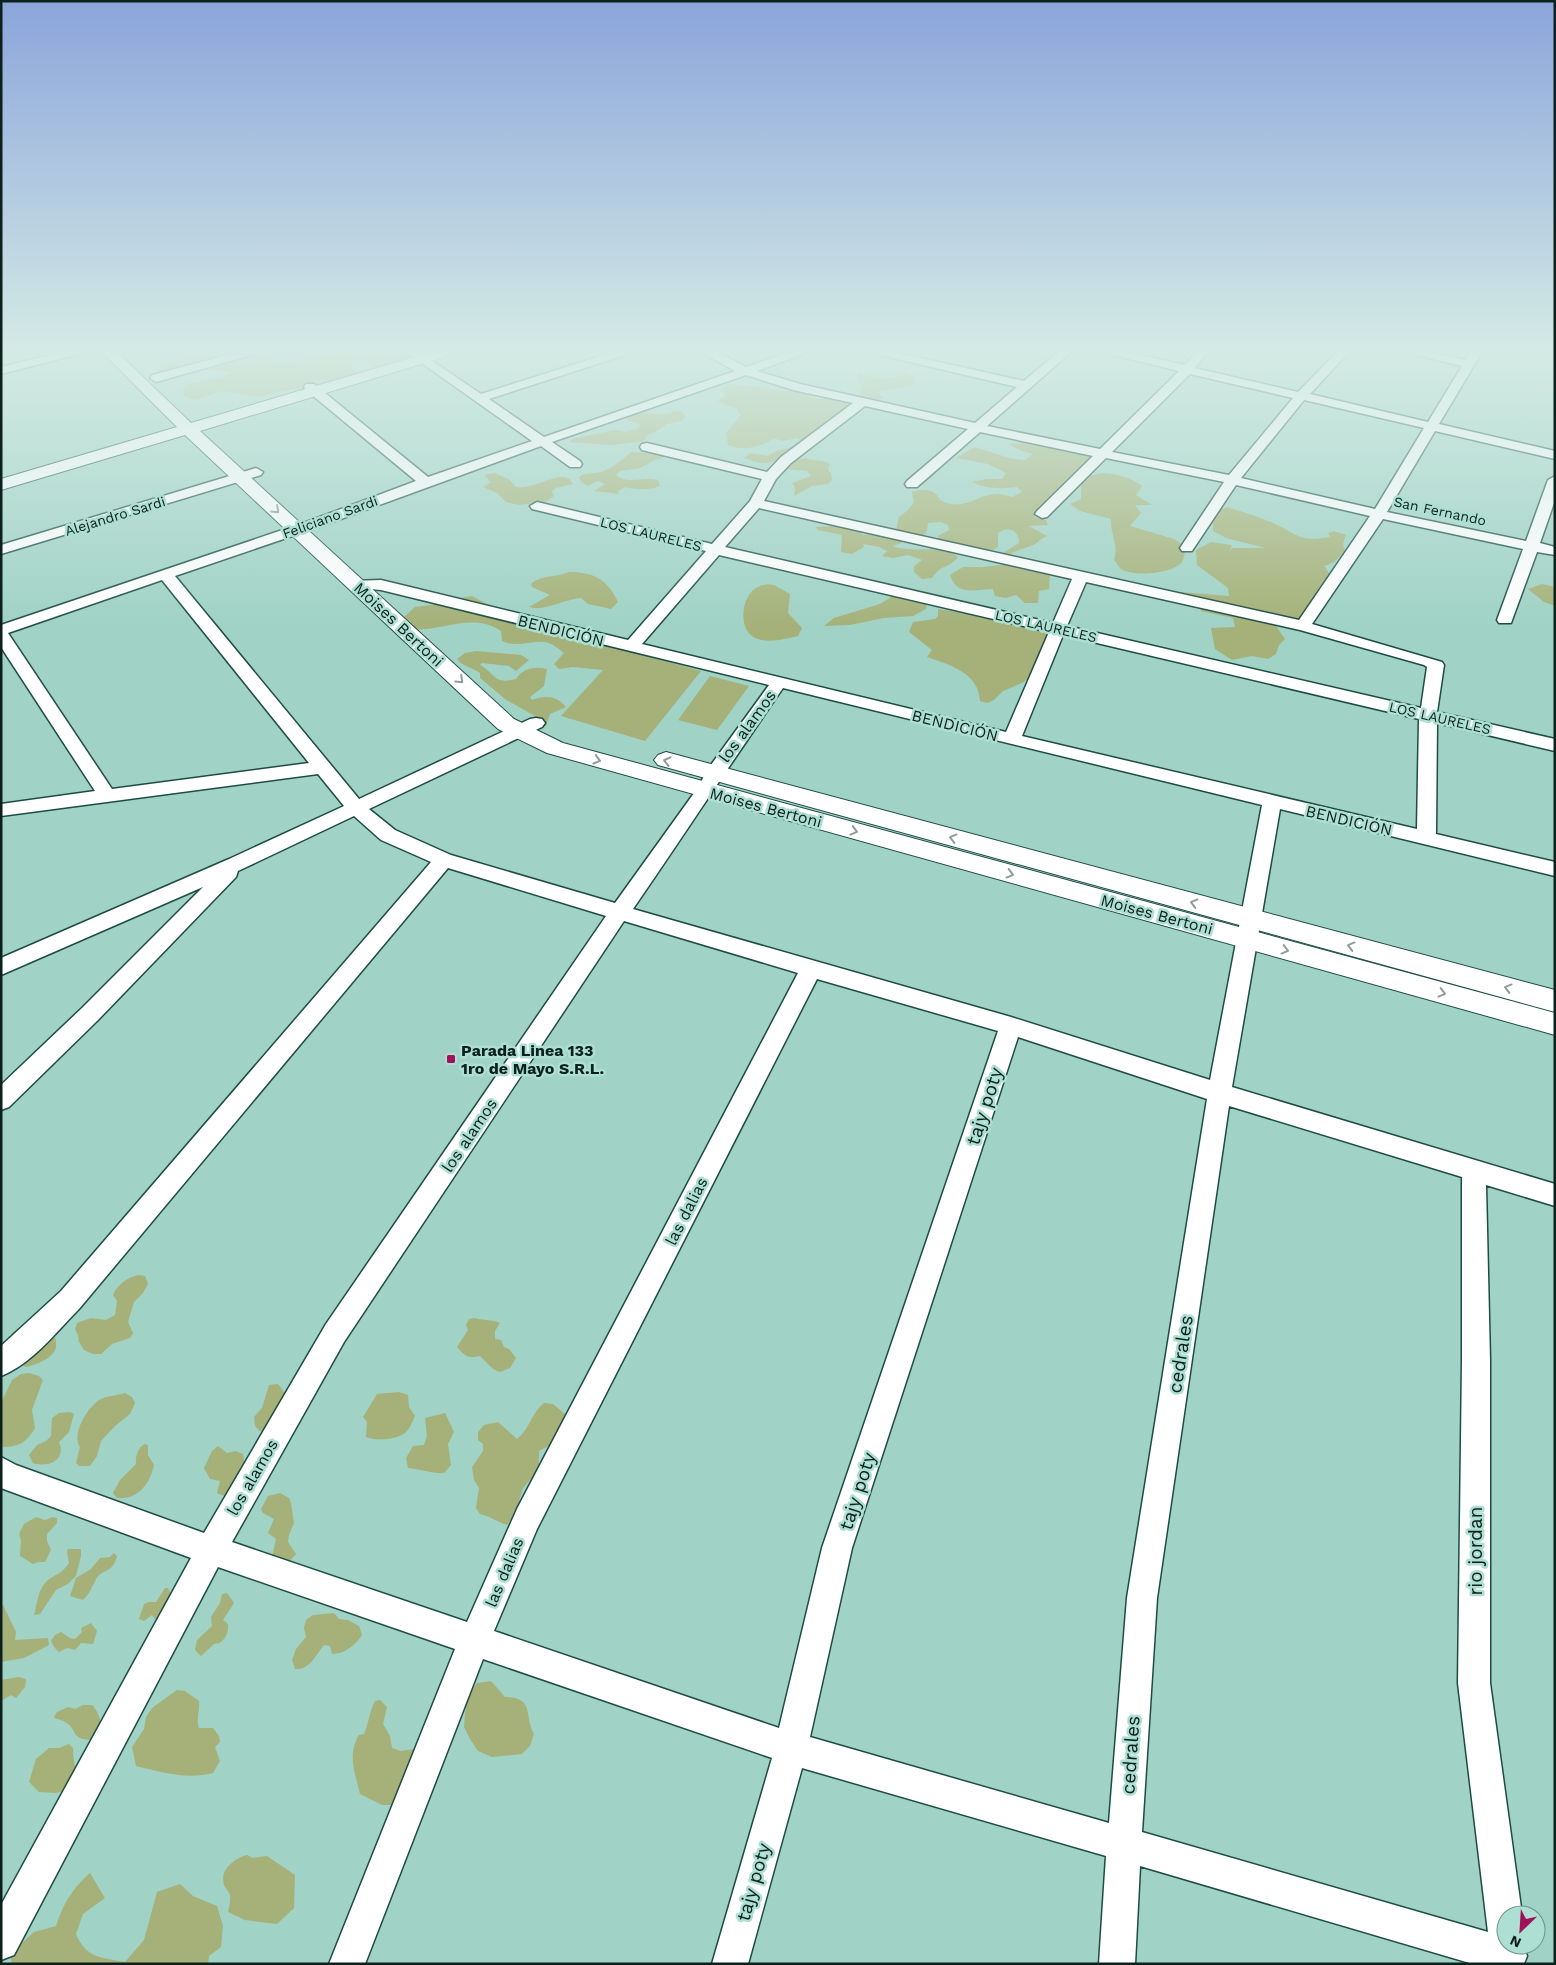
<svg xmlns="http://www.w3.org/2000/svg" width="1556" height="1965" viewBox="0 0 1556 1965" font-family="'Work Sans',sans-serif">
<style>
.green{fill:#a5b178}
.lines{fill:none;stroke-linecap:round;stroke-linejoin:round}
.street-casing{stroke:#1d4c43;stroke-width:3}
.secondary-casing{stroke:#1d4c43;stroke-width:2}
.street{fill:#fff;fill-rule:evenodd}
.secondary{fill:#fff;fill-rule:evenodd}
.oneway{stroke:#929b99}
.poi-dot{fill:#a01159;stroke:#addfd2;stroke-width:2}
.labels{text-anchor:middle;stroke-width:5;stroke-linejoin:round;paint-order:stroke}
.far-street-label{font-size:14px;fill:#0c201c;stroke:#addfd2}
.street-label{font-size:16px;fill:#0c201c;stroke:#addfd2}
.poi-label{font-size:16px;font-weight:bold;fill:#0c201c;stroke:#addfd2;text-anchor:start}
.near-street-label{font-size:19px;fill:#0c201c;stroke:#addfd2}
</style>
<rect width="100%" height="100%" fill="#a0d2c5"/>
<!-- green -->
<g class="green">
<path d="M205 352H224L222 353C231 374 256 352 270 359L271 364C282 365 311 361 315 352L337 354 354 352H407L422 355C411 359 396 368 384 368 373 368 362 355 351 368L360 375 331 383C328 378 319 379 314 381L316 385 313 387 276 392 261 397 222 391 195 400 184 396 183 388 188 384 225 376 231 372 199 368 163 373 157 370 168 364Z"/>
<polygon points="858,373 886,379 905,374 915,377 915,385 876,392 884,398 872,402 858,399 862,386 857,380"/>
<path d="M727 384 753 386 779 391H797L818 399 835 398 846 400 848 411 840 416 829 418 827 420 832 423C813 437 790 460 766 463 758 464 751 460 744 458L750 453 768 456C778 448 791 449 803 442L798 438 783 441 773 438C762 448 742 451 728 445L726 433 741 415 736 408 727 406 718 401 726 394 719 391Z"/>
<path d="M676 411 682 412 685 416 683 421 667 424 655 432 647 435 644 441 611 445 569 442 572 439 615 430 626 432 639 428 640 424 626 420C637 408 651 416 664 414 668 414 672 412 676 411Z"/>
<path d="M1024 443 1056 447 1094 457 1058 505H1041L1039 507 1047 508 1039 513 1033 514 1035 517 1046 520 1048 525 1029 526 1047 536C1041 538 1038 543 1033 545 1024 549 1018 549 1009 555L1003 553 1019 543C1019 530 1008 526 998 533V547C983 558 957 545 940 541L938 536 949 530 948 525 941 522 928 523C927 532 926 535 917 539L896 530 899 517 908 510 914 502 912 492C921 488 936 489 940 500 965 513 975 494 997 494 1002 494 1008 496 1012 497L1022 492 1017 487C1000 489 987 489 972 482L986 479H1002L1006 473 988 464 956 458 975 447 1009 458 1025 460 1033 454 1019 450 1009 444Z"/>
<path d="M658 450 674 454 655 460 640 468 620 471 616 475C627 485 644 476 658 480L660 486C652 490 634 490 625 487L618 491 619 494 594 491 605 484 598 481 588 486 581 482 579 477C587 472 592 474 601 472 612 469 623 459 631 452L648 453Z"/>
<path d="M807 458C814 462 822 459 830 464L828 470 831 473 832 480 828 484 812 486 794 496 795 488 792 483 811 476 807 471 787 469 788 466 798 459Z"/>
<path d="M495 473 510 480 516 487C534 491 565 465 573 484L556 488 552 491 554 496 546 502 519 505 506 502 497 493 483 487 491 482 484 475Z"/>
<path d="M1103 473C1118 474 1130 477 1142 486L1136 495 1152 505H1135L1141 513 1130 526 1174 539 1186 547C1185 551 1184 559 1182 562 1173 574 1133 577 1121 569 1119 568 1116 562 1114 560 1119 545 1110 534 1111 519L1080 511 1070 504 1081 499V482L1089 476Z"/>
<path d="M1227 507C1243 512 1260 517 1275 524 1300 536 1300 542 1330 537L1328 533 1334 531 1346 535 1343 544 1345 551 1333 563 1324 566 1332 577 1304 620 1276 626 1285 639 1279 645 1276 654 1268 659 1252 656 1232 660 1215 649 1211 628 1235 627 1233 618 1201 611 1199 601 1167 591 1229 596 1228 588 1197 565 1196 550 1211 542 1232 545 1229 552 1232 548H1266L1226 538 1213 531V520L1216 512Z"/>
<path d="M833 526 853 527 863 535C876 534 892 534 902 543L893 546C912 554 944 543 958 557 949 569 942 563 932 578L922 579 914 572V566L922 560 908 555 893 558 882 556 887 551 879 547 863 544 864 547 852 554 841 552 842 535 818 530 816 527Z"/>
<path d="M1008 564 1046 571 1050 576 1049 589 1039 591 1038 603H1025L1016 595 1006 598 995 596 993 589C976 589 957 597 950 575L963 567H982Z"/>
<path d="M569 572C594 572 607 579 618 602L611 609 588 604 581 598C565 599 543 612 529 607L550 595 532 587 531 584C542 574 556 578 569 572Z"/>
<path d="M768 584 774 585 790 594 788 613 802 628 798 636C784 639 765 645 752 636 738 626 742 596 756 588 759 586 764 585 768 584Z"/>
<polygon points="1542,584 1555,587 1555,606 1544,602 1528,589"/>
<polygon points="899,592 927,603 926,609 913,616 884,618 850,625 824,626 834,618 880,604"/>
<path d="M472 596 502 612 566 635 577 643 593 645 608 641 616 644 621 649 701 671 645 741 561 716 603 670 573 667 559 669 554 664 564 653C559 649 553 644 546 642 531 640 517 648 502 641L501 631C472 611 440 633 409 629L403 618 415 607 446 603 454 599Z"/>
<path d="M938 609 958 612 964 610 1051 628 1032 676 1022 683 1003 691 994 700 987 703 980 701C979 673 950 665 927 657L932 650 909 632 913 622 935 619 938 616Z"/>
<path d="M476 651 521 655 529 660 516 671 509 666 482 663 480 665C496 674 494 685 516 679 523 668 535 666 547 669L544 686 530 697 532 700C545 695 557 696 566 707L550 714 546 726 535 723V716L505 699 480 678V673C472 667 463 667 457 659L465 653Z"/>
<polygon points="710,676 749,686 717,730 678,720"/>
<path d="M139 1275 145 1276 148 1284 143 1293 134 1302 128 1322 133 1333 130 1338 112 1344 101 1354H93L84 1350 79 1342 78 1335 75 1329 77 1323 91 1318 106 1320 115 1315 117 1301 113 1295C117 1285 128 1277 139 1275Z"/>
<path d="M475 1318C484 1321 491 1319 500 1323L495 1331V1339L501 1340 504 1347 509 1349 516 1358 510 1368 500 1372 493 1369 480 1356C468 1359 465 1356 457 1347L468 1330 466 1325 469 1319Z"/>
<path d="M29 1324 54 1330C54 1335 57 1342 56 1347 54 1358 36 1365 26 1367L18 1363 11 1340 12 1333 20 1327Z"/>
<path d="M29 1373 39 1376 43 1380 32 1410 35 1428C26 1443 19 1447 1 1447V1403L12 1380 21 1374Z"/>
<polygon points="278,1384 284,1392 287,1414 272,1428 260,1431 255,1426 254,1417 262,1408 269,1385"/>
<path d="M399 1392 408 1395 409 1407 415 1416C412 1422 410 1429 405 1433 396 1440 375 1441 366 1437L367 1422 363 1417 377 1394Z"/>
<path d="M125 1393 132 1397 135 1403 130 1414 115 1426 101 1441 97 1456 90 1466H79L76 1463 80 1447C71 1434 88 1406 101 1399 108 1396 118 1395 125 1393Z"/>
<path d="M544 1403 553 1404 566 1415 558 1441 539 1451V1465L536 1473 523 1488 515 1514 507 1525C497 1522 490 1516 480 1514L476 1508 479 1488 474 1480 472 1467 483 1451V1444L478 1440V1432L484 1425 498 1422 517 1439C530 1429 530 1415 544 1403Z"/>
<path d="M70 1412 74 1414 69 1432 59 1442C67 1460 48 1468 33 1463L29 1455 37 1445 46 1441 51 1436 52 1418 59 1413Z"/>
<path d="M445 1413 454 1432 448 1444 451 1465 444 1473C434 1474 420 1469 408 1468L406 1458 413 1446 424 1445 427 1436 425 1418Z"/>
<path d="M145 1444 148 1445V1455L154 1465C150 1484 138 1500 117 1498L113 1493 120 1480 136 1464C135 1457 138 1447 145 1444Z"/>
<polygon points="218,1446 227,1453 236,1451 243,1454 245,1467 227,1497 217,1493 220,1481 210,1479 204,1468 212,1451"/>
<polygon points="280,1493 289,1498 291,1503 294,1523 289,1535 288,1542 296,1554 287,1564 272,1557 276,1539 268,1533 274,1519 263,1513 261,1509 268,1496"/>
<polygon points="36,1517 45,1520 53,1517 57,1518 57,1523 47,1534 47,1541 51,1550 45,1562 38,1562 33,1564 20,1556 21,1540 19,1534 24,1524"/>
<path d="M68 1549H81V1556L76 1576 68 1584 56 1590 40 1614 34 1615C37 1604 38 1589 47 1581 56 1573 60 1576 69 1563L67 1552Z"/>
<path d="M114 1553 117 1556C112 1575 104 1567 96 1579 92 1587 90 1593 83 1600L70 1596 76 1578 91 1569 100 1558 110 1557Z"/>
<polygon points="165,1588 168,1588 172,1596 163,1614 155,1619 152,1615 144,1621 139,1619 144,1604 149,1602 156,1602"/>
<path d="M227 1593 234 1603 223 1620 228 1624C229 1633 224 1644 214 1644L201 1656 195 1650 197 1640 212 1626 211 1617 220 1603 222 1594Z"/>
<polygon points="1,1605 3,1605 16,1632 15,1640 48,1638 49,1645 24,1658 1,1662"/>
<path d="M334 1613 339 1619 348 1620 359 1626 362 1635C356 1645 344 1654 332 1654L330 1646 324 1645C315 1656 310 1670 295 1669L292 1660 296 1649 306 1637 304 1628 306 1620 313 1615Z"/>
<polygon points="91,1623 97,1631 93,1644 81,1643 75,1650 67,1648 59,1652 54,1647 51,1641 55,1635 61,1632 70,1638 75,1639 82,1632 81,1628"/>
<polygon points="19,1677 26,1679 25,1687 16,1698 11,1695 1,1701 1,1680"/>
<path d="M491 1681 505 1697C535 1697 524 1717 534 1734L530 1746 522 1754 492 1757 478 1751 470 1739 464 1727 465 1714 468 1695 477 1683Z"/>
<path d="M177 1690 185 1691 199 1701C200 1710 196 1720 199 1728H213L219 1736 220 1742 215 1747 220 1761 213 1773C187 1780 161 1772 136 1766L132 1747 144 1729 146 1717 152 1708Z"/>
<path d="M380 1700 387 1707 383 1724 390 1736 392 1748 401 1751 421 1748 402 1805H382L360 1794C355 1772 347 1755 359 1735L364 1734C369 1723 369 1712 375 1701Z"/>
<path d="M83 1705H92C97 1709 100 1719 102 1726L92 1740C69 1739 79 1730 65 1722 61 1719 57 1720 54 1717L57 1712 68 1707 75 1709Z"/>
<path d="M69 1744 73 1748C73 1757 75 1769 78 1778L71 1789 56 1793 39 1792 29 1782 36 1759 49 1748H59Z"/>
<path d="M247 1855 253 1858 267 1856 295 1875 294 1908 277 1924 245 1920 228 1912C229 1907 231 1900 230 1895 229 1891 225 1888 224 1885 219 1870 235 1858 247 1855Z"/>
<path d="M90 1873 105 1898 83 1914 76 1934C87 1959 100 1957 125 1962L144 1940 157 1892 180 1884 193 1896 217 1906 223 1926 221 1947 209 1956 208 1964H12L10 1954 34 1932 56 1926C63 1904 72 1889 90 1873Z"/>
</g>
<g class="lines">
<defs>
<g id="street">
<polygon points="62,352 81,352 79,354 1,374 1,367"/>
<polygon points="239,352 257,352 255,354 156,382 150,378 152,375"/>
<path d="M406 352H419L481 394 613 352H630L628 354 489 399 544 437 735 371 705 354 703 352H717L746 367 790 352H806L804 354 757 371 800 384 975 423 1017 387 880 355 874 352H894L1024 381 1058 352H1071L987 426 1100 449 1179 371 1109 354 1107 352H1127L1185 365 1196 352H1208L1195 368 1298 392 1337 352H1349L1310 394 1428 422 1462 366 1412 354 1410 352H1430L1465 360 1470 352H1482L1439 424 1555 451V459L1435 431 1387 512 1526 541 1548 480 1555 476V500L1540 543 1555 547V555L1537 552 1511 623H1499L1497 620 1523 549 1383 519 1312 624 1442 662 1444 665 1437 712 1555 739V751L1437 723 1436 834 1555 862V876L1280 809 1232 1087 1555 1184V1206L1486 1185 1490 1360V1683L1522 1915H1506V1945H1523L1527 1956 1524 1964H1473L1140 1866 1135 1964H1099L1106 1856 802 1768 748 1964H712L772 1758 483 1659 365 1964H329L455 1649 218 1567 14 1955 1 1960V1905L191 1558 1 1488V1457L16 1465 204 1533 326 1324 606 916 448 868 79 1309C56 1332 32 1364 1 1376V1346L61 1291 431 862 381 840 354 816 238 871 236 877 98 1020 9 1107 1 1110V1085L82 1008 203 887 1 975V958L229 859 344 806 318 774 1 816V804L95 791 1 647V625L309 521 416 481 306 390 304 387 306 384H314L428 477 532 441ZM1190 374 1293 398 1229 475 1112 452ZM746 375 793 390 853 403 781 457 767 472 647 443 642 444 640 447 642 450 762 479 750 501 712 544 537 502 530 506 532 509 706 551 628 640 381 580 350 581 347 584 350 587 381 590 769 685 708 769 697 789 615 903 451 855 395 830 369 809 542 727 545 723 542 719 536 718 530 719 359 799 175 576 319 527 541 446 570 467H580L582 464 580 461 552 442ZM1304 400 1424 428 1375 509 1241 478ZM865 406 968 429 907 481 905 484 907 487H917L980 432 1093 456 1037 511 1035 514 1042 518 1047 517 1106 458 1224 482 1180 548 1182 551H1192L1236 485 1370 516 1299 620 764 501 776 479 791 463ZM759 508 1072 579 1053 623 725 547ZM719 555 1049 632 1006 732 642 644ZM162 580 309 763 112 789 8 633ZM1086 582 1300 630 1424 665 1427 667 1421 708 1067 626ZM1063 635 1419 719 1417 829 1022 736ZM783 688 1262 805 1210 1080 1011 1017 633 909C684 835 732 761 783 688ZM624 921 798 973 517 1509 467 1622 232 1542 344 1342ZM817 979 998 1031 822 1548 779 1728 494 1631 537 1529ZM1018 1037 1207 1099 1127 1598 1109 1823 810 1737 852 1548ZM1229 1106 1462 1177V1360L1458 1683 1488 1932 1142 1832 1157 1598Z"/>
<polygon points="256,468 263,472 261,475 1,554 1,545"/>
</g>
<g id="secondary">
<polygon points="102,352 117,352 191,423 431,352 453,352 451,355 200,431 514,719 563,743 1555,1013 1555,1035 547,753 498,729 185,435 1,490 1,479 177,427"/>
<polygon points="666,752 1555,990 1555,1012 658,765 654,760 658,755"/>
</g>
</defs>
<!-- street casing -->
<use href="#street" class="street-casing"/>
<!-- secondary casing -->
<use href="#secondary" class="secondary-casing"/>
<!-- street -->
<use href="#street" class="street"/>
<!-- secondary -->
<use href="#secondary" class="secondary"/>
</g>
<!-- one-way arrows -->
<defs><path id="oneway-chevron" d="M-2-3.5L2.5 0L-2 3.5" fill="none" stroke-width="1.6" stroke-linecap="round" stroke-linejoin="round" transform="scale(1.25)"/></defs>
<g class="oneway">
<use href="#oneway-chevron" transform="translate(276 510) rotate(43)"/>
<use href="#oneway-chevron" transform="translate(460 680) rotate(43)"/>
<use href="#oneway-chevron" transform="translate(597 760) rotate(16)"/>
<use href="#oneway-chevron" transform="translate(667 761) rotate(-166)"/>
<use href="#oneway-chevron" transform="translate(854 831) rotate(15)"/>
<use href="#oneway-chevron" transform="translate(953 838) rotate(-165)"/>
<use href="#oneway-chevron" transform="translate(1010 874) rotate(15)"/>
<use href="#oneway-chevron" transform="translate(1194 903) rotate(-165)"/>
<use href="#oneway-chevron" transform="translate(1351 946) rotate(-165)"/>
<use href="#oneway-chevron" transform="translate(1285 950) rotate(15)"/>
<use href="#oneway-chevron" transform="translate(1508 988) rotate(-165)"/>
<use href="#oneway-chevron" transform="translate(1442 993) rotate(15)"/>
</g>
<!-- sky -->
<linearGradient id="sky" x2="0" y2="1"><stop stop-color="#8ba4db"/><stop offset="0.56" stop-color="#d4ebe5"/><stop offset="1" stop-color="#d4ebe5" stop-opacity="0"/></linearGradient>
<rect width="1556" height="627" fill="url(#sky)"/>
<!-- markers -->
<rect class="poi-dot" x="446" y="1054" width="10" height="10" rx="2.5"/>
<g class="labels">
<!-- far-street labels -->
<g class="far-street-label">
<text transform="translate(1440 511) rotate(12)" y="5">San Fernando</text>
<text transform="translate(115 516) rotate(-17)" y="5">Alejandro Sardi</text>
<text transform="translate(330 517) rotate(-20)" y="5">Feliciano Sardi</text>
<text transform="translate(651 534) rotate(14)" y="5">LOS LAURELES</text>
<text transform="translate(1046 626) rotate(13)" y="5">LOS LAURELES</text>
<text transform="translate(1440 718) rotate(13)" y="5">LOS LAURELES</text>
</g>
<!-- street labels -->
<g class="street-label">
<text transform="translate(399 624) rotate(43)" y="6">Moises Bertoni</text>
<text transform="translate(561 630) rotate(14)" y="6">BENDICIÓN</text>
<text transform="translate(955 725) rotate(14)" y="6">BENDICIÓN</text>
<text transform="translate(747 726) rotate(-54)" y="6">los alamos</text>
<text transform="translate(766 807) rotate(15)" y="6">Moises Bertoni</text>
<text transform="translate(1349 820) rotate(13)" y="6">BENDICIÓN</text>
<text transform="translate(1157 914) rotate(15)" y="6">Moises Bertoni</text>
<text transform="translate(469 1135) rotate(-56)" y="6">los alamos</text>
<text transform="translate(686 1211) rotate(-63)" y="6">las dalias</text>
<text transform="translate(252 1477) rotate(-60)" y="6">los alamos</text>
<text transform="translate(504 1572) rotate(-67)" y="6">las dalias</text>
</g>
<!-- poi labels -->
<g class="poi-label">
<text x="461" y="1056">Parada Linea 133<tspan x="461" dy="18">1ro de Mayo S.R.L.</tspan></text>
</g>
<!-- near-street labels -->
<g class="near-street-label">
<text transform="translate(984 1106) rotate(-72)" y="7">tajy poty</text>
<text transform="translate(1180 1354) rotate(-81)" y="7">cedrales</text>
<text transform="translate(857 1491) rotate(-72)" y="7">tajy poty</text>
<text transform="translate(1475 1551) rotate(-90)" y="7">rio jordan</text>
<text transform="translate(1130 1755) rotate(-86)" y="7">cedrales</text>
<text transform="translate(753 1882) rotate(-74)" y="7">tajy poty</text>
</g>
</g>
<!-- border -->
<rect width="1556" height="1965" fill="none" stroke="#0c201c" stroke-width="5"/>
<!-- north arrow -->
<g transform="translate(1521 1930) rotate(205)"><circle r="24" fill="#addfd2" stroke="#6d9389"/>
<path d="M0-4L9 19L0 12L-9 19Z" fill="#a01159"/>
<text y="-8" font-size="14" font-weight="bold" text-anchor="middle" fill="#0c201c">N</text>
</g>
</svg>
